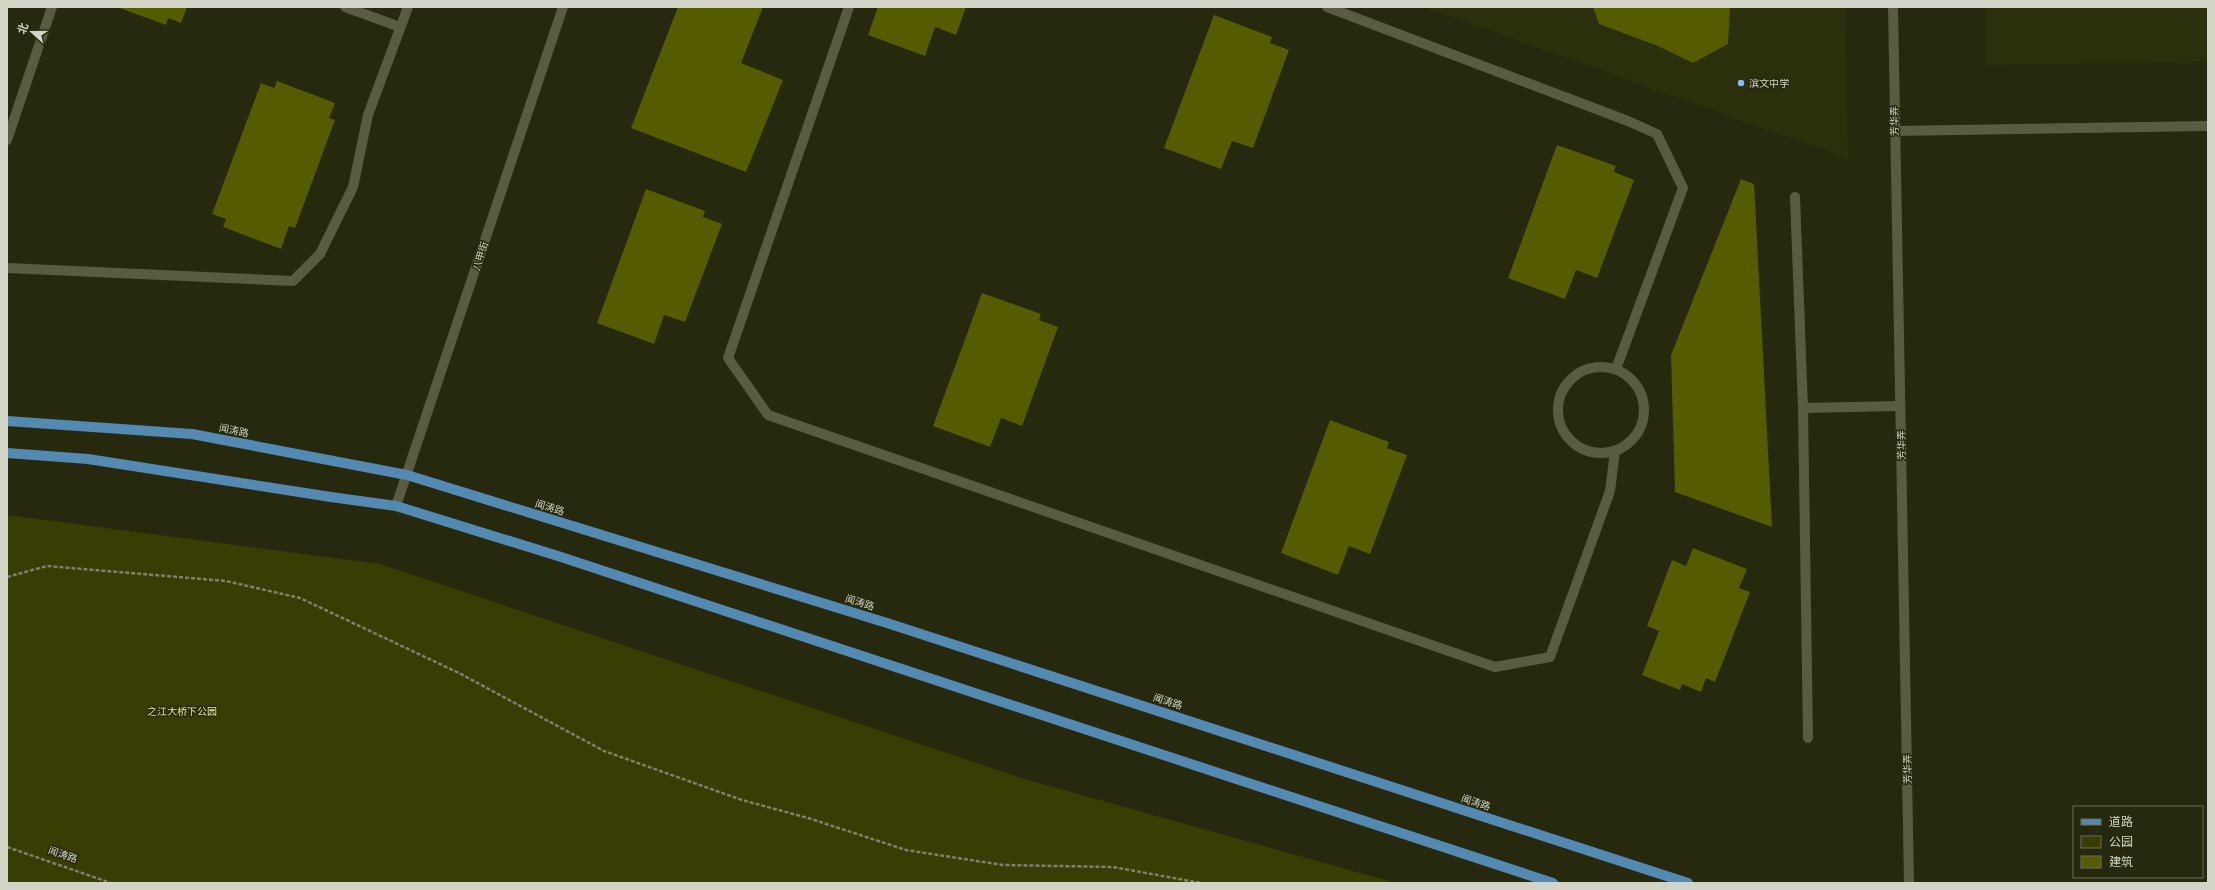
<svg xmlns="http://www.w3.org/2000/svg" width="2215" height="890" viewBox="0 0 2215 890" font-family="'Fira Sans','Noto Sans SC',sans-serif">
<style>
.built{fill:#2c2f0c}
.green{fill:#393d03}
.building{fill:#555b01}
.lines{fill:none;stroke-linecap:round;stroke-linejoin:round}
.path{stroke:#7e816c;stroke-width:2.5;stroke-dasharray:4 2;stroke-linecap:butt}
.minor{stroke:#595c40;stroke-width:10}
.major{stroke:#548ab1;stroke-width:10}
.poi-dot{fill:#81bdfa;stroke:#26290e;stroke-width:1.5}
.labels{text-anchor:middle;stroke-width:3;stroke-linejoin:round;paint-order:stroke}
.poi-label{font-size:10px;fill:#d2d5c5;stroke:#26290e;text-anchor:start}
.street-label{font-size:10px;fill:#d2d5c5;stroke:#26290e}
.park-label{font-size:10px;fill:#e3ee84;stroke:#26290e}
</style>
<rect width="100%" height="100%" fill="#26290e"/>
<!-- built -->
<g class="built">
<polygon points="1423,7 1845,7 1848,159"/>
<polygon points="1985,7 2208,7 2208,62 1986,65"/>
</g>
<!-- green -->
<polygon class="green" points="7,515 380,564 1028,780 1396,883 7,883"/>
<!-- building -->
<g class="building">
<polygon points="117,7 187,7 181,23 168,18 166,25"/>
<polygon points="678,7 763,7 741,63 783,80 746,172 631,128"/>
<polygon points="878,7 966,7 956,35 935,27 925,56 868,35"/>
<polygon points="1593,7 1730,7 1728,44 1693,63 1658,46 1599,24"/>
<polygon points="1214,15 1272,37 1270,43 1289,50 1253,148 1232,141 1221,169 1164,148"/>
<polygon points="277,81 335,103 329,118 335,120 295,228 289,226 281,249 223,227 226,219 212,214 261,83 274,88"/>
<polygon points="1557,145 1616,166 1614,172 1634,180 1597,278 1576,270 1565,299 1508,278"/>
<polygon points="1741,179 1754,184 1772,527 1675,492 1671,355"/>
<polygon points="646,189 705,211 703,217 722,224 685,322 664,315 654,344 597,323"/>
<polygon points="982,293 1041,314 1039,320 1058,327 1022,426 1001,418 990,447 933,426"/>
<polygon points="1330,420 1389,442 1387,448 1407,455 1370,554 1349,546 1338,575 1281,553"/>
<polygon points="1693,548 1747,569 1739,588 1750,592 1715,682 1706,678 1701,692 1682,684 1680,690 1642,675 1659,631 1647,626 1672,560 1686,566"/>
</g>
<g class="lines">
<!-- path -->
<g class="path">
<polyline points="7,577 47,566 226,581 300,598 459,673 604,751 742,800 808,818 906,850 1003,865 1113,867 1201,883"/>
<polyline points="7,847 111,883"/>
</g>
<!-- minor -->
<g class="minor">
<polyline points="345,7 400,27"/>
<polyline points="849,7 728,358 768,415 1495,667 1550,657 1610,491 1615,451"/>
<polyline points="1327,7 1628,121 1657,134 1683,188 1616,369"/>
<polyline points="1893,7 1909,883"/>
<polyline points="1894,131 2208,126"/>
<polyline points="7,140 52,7"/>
<polyline points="1795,197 1803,408 1808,738"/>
<polyline points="7,268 293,281 320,254 353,187 368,115 408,7"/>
<circle cx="1601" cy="410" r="43"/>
<polyline points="1803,408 1900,406"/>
<polyline points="396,506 563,7"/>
</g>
<!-- major -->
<g class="major">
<polyline points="7,421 192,434 407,475 887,623 1688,883"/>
<polyline points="7,453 88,459 331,497 396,506 558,556 1553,883"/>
</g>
</g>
<!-- markers -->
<circle class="poi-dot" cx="1741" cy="83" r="4"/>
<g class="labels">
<!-- poi labels -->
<g class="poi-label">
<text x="1749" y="87">滨文中学</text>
</g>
<!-- street labels -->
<g class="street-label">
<text transform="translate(1894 121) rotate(-91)" y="4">芳华弄</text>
<text transform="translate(480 256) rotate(-72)" y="4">八甲街</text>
<text transform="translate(234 430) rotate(11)" y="4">闻涛路</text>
<text transform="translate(1901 445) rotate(-91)" y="4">芳华弄</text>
<text transform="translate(550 507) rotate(17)" y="4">闻涛路</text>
<text transform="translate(860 602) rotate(17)" y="4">闻涛路</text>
<text transform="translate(1168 701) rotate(18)" y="4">闻涛路</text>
<text transform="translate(1907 769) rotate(-91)" y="4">芳华弄</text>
<text transform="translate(1476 802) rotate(18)" y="4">闻涛路</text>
<text transform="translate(63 854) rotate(19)" y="4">闻涛路</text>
</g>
<!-- park labels -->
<g class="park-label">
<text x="182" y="715">之江大桥下公园</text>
</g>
</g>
<!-- border -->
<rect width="2215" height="890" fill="none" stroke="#d2d5c5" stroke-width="16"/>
<!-- legend -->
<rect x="2073" y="806" width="130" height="72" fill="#26290e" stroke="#6b6e57"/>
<rect x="2081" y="819" width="20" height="6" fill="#548ab1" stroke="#6b6e57"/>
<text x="2109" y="826" font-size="12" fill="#d2d5c5">道路</text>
<rect x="2081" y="836" width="20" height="12" fill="#393d03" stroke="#6b6e57"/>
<text x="2109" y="846" font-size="12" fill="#d2d5c5">公园</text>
<rect x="2081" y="856" width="20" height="12" fill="#555b01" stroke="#6b6e57"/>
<text x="2109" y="866" font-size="12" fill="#d2d5c5">建筑</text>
<!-- north arrow -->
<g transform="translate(32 32) rotate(291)" stroke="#26290e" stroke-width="3" paint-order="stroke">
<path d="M0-3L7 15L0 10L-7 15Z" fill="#d2d5c5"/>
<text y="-6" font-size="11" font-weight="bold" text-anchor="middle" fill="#d2d5c5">北</text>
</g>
</svg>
